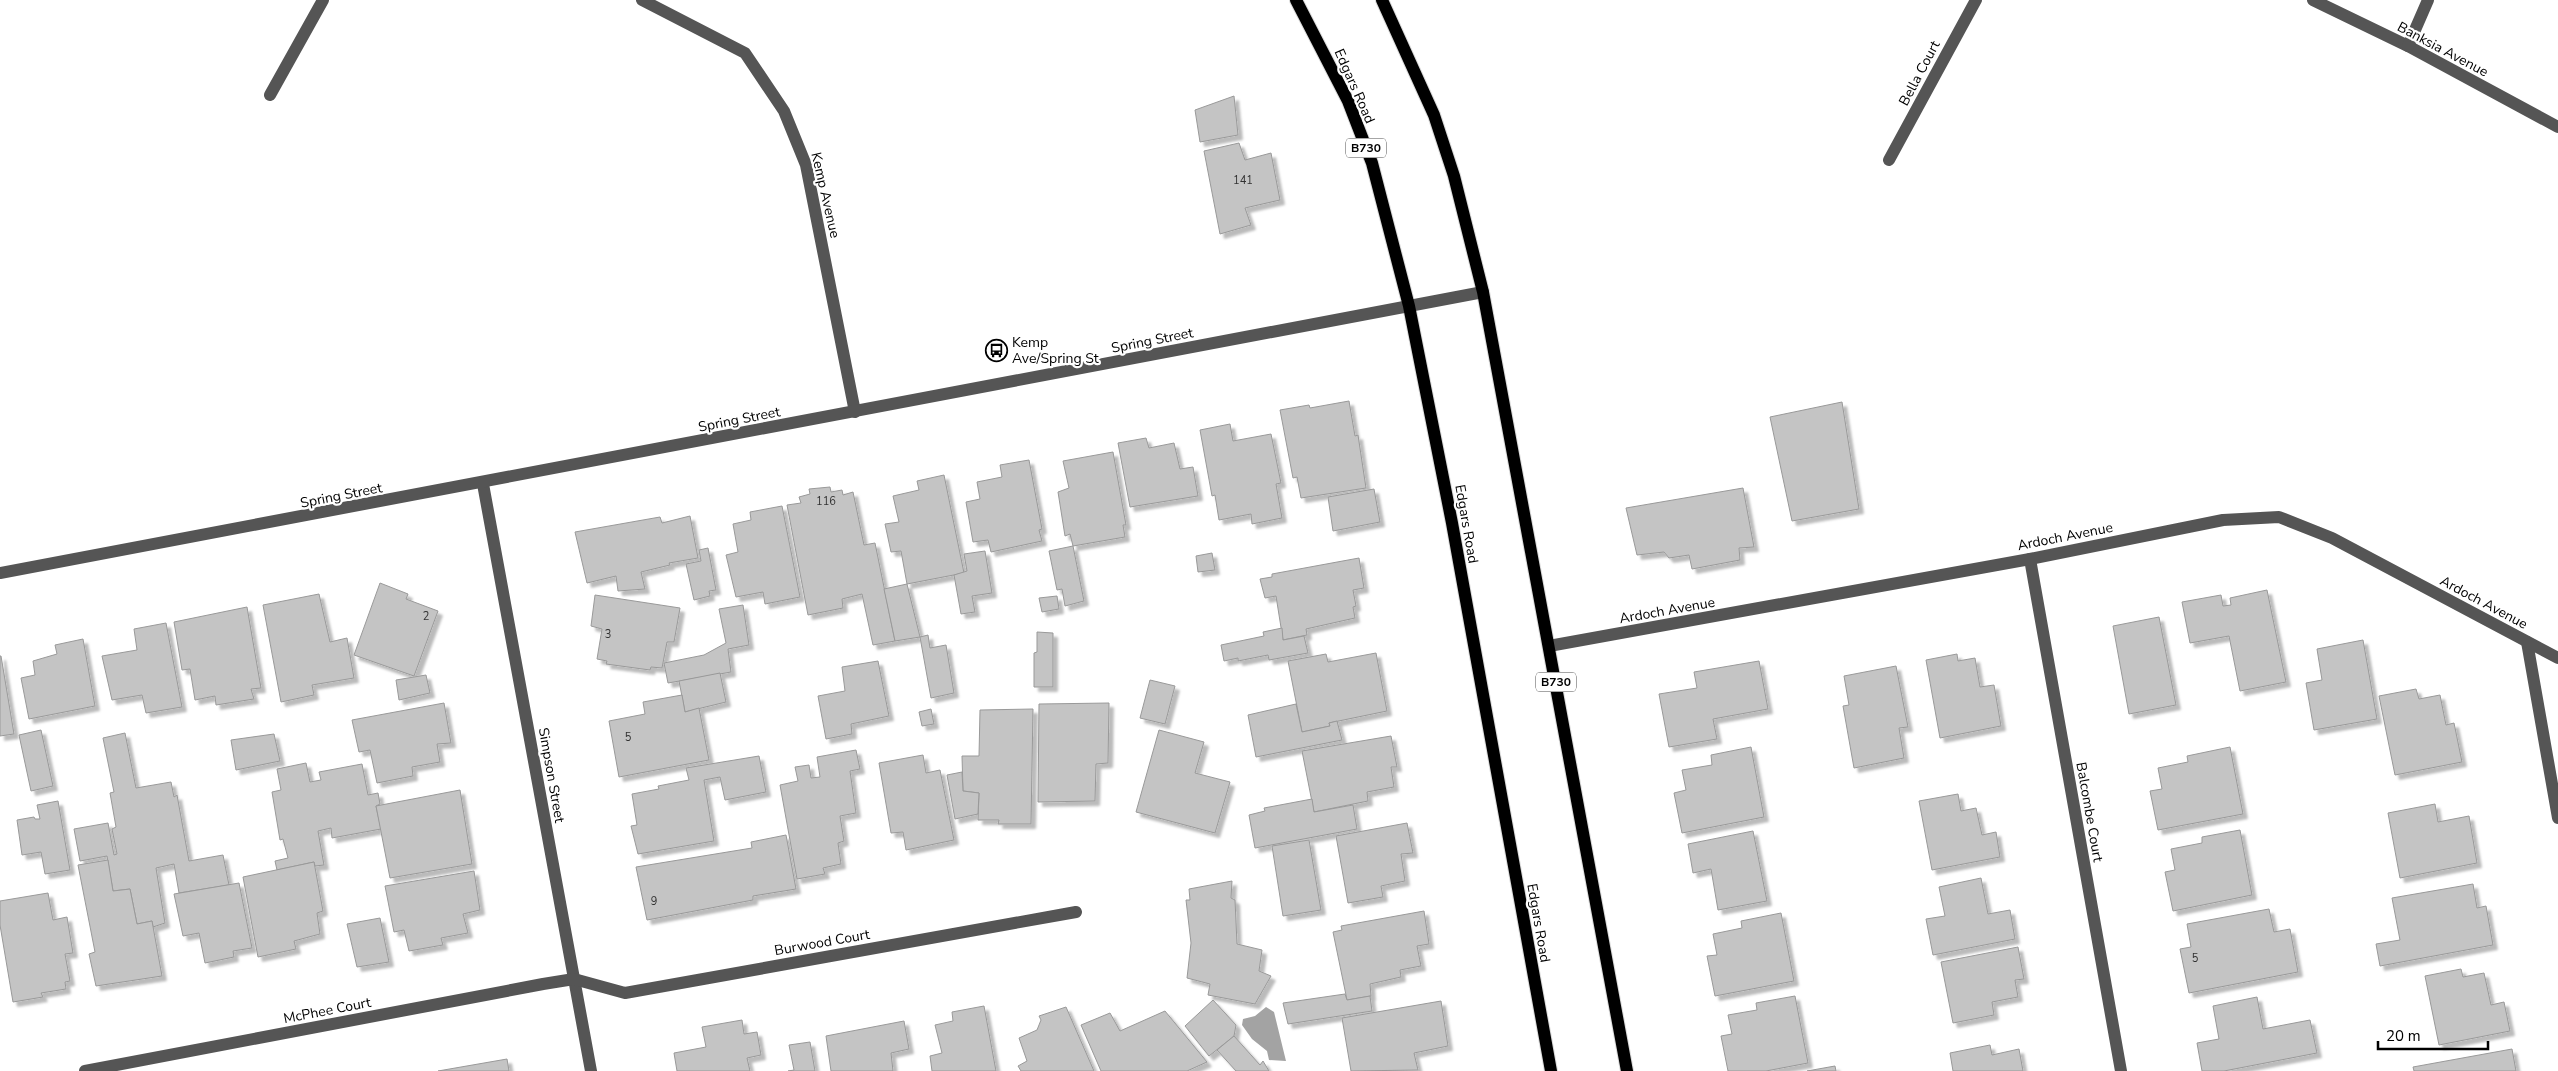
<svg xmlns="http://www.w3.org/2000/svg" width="2558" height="1071" viewBox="0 0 2558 1071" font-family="'Nunito Sans',sans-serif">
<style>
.water{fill:#a3a3a3}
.building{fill:#c4c4c4;stroke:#999;filter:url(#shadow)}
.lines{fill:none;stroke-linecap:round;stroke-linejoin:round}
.major-casing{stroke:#dbdbdb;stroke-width:14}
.minor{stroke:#555;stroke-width:12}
.major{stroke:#000;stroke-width:12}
.labels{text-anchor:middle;stroke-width:4.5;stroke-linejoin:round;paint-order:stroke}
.number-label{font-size:11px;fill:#313131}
.shield{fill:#fff;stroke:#4c4c4c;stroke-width:1}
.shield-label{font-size:12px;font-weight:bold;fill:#000}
.street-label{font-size:14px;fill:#000;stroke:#fff}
.poi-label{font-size:14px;fill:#000;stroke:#fff;text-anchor:start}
</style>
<defs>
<filter id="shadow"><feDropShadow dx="4.5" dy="4.5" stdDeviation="1" flood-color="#0004"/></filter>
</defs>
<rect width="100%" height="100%" fill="#fff"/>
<!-- water -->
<polygon class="water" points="1266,1007 1274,1012 1286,1061 1269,1060 1267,1051 1252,1039 1242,1025 1243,1019 1255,1016"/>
<!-- building -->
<g class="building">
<polygon points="1234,96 1238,135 1200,142 1195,110"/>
<polygon points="1239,143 1245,160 1271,153 1280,200 1245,208 1251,225 1220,234 1204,151"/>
<polygon points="1349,401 1355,436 1358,435 1366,488 1301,498 1297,477 1293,478 1280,410 1309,405 1310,408"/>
<polygon points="1842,402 1859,509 1792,521 1770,417"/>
<polygon points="1230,424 1233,441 1271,434 1281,483 1276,484 1282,518 1252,524 1251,514 1219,520 1215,495 1212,496 1200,430"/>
<polygon points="1146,438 1149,448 1174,443 1180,469 1193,467 1198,496 1130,507 1118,443"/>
<polygon points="1113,452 1126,525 1123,525 1125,537 1073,546 1070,534 1065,536 1058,492 1069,488 1063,461"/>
<polygon points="1029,460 1042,529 1039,530 1042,541 991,552 988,540 973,542 966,502 980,499 977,482 1002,477 1000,465"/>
<polygon points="944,475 964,573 907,584 901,551 891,552 885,524 899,522 893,496 919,490 917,481"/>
<polygon points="830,487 831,492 842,490 843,495 853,492 864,545 875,543 895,641 873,645 862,594 842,599 843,608 808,615 787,505 801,503 799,497 810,494 809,489"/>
<polygon points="1743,488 1754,547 1739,548 1740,560 1692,569 1689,555 1669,558 1664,552 1637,555 1626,508"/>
<polygon points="1374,489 1380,522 1333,531 1328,497"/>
<polygon points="782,506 800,597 765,604 763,592 736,597 726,555 738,552 733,524 751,520 750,512"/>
<polygon points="690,516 698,558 669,563 670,565 641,572 645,589 618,591 616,576 587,583 575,532 660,517 662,523"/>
<polygon points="1073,546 1084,601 1065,606 1062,589 1057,590 1049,551"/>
<polygon points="708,548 716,590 709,591 710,596 694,600 686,564 701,561 699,550"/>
<polygon points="985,551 992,593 972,596 975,612 961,614 954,575 967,571 964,554"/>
<polygon points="1212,553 1215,570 1198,572 1196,556"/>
<polygon points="1359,558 1364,588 1353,590 1356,606 1353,607 1355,618 1306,629 1307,635 1283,640 1276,596 1265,598 1260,579 1272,577 1272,574"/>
<polygon points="380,583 408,594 406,599 438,611 414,676 354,655"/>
<polygon points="907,584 920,637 895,641 884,589"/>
<polygon points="2267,590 2286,682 2240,691 2229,636 2190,643 2182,602 2221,595 2223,606 2231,605 2230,598"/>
<polygon points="319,594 330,642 347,638 354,678 312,685 314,695 281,702 263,605"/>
<polygon points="595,595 680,608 674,642 667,642 662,668 651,667 650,670 606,664 607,661 597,659 602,629 591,626"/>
<polygon points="1057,596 1059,609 1042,612 1039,598"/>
<polygon points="743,605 749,645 728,649 731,672 668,683 664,663 704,655 726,643 719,609"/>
<polygon points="247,607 261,688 251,689 254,699 216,705 215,696 195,700 190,669 182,670 174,622"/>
<polygon points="2159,617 2176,705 2129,714 2113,626"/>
<polygon points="166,623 182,707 146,713 142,695 112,700 102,656 137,650 134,629"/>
<polygon points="1282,628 1283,640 1304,636 1308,653 1269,660 1268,655 1238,661 1238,658 1224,661 1221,645 1264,636 1263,632"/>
<polygon points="1037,632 1053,633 1053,687 1034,687 1034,653 1037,652"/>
<polygon points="928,635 930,648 946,645 954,693 931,698 920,637"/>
<polygon points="83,639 95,706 29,719 21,678 35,675 33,661 57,654 55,645"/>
<polygon points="2363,640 2377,719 2314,730 2306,683 2322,680 2317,649"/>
<polygon points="1376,653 1387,711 1329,723 1330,726 1302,732 1288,661 1326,654 1328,662"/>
<polygon points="1957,654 1958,661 1975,658 1980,687 1994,685 2001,726 1940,738 1926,660"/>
<polygon points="1,656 14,734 0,736 0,656"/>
<polygon points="878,661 889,716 851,724 852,734 826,739 818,696 845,691 842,667"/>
<polygon points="1759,661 1768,709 1713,719 1717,739 1669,747 1659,694 1697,688 1694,672"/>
<polygon points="1896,666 1908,727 1899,728 1904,758 1854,768 1843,706 1849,705 1844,676"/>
<polygon points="720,673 726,702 685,712 679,681"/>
<polygon points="426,675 430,693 399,700 396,680"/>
<polygon points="1150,680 1175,686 1165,724 1140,718"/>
<polygon points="2416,689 2419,699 2440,695 2446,725 2454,723 2462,762 2395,775 2379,696"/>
<polygon points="682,695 685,712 699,708 709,760 619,777 609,721 645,714 643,702"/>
<polygon points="444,703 451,743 437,744 440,762 412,767 413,776 377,783 370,750 359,752 352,720"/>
<polygon points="1109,703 1108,763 1096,764 1095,801 1038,802 1039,704"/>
<polygon points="1296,704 1302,732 1330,726 1329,723 1337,721 1342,740 1256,757 1248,715"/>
<polygon points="931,709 934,724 922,726 919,712"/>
<polygon points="1033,709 1031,824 998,824 999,820 978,820 979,793 963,791 962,756 979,756 980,710"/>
<polygon points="41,730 53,786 31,791 19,735"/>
<polygon points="1159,730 1204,742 1195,773 1230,782 1215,833 1136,812"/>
<polygon points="125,733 136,788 171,782 174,797 177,795 189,861 223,855 229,885 179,893 174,864 156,868 165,923 153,927 152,921 137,924 130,889 113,891 107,856 80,861 74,829 108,823 114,855 117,854 112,829 116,827 110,793 114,792 103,738"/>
<polygon points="274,734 280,761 236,770 231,740"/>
<polygon points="1391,736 1397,767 1391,767 1394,787 1367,792 1368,801 1314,812 1302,751"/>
<polygon points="1751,747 1764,817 1682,833 1674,793 1686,790 1682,770 1712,765 1711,755"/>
<polygon points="2230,747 2243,814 2158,830 2150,791 2162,789 2158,768 2188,762 2187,756"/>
<polygon points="856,750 860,769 850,771 856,813 840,816 844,841 838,843 841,864 823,868 825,874 797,879 780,785 798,781 795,767 809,765 811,778 820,777 817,757"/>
<polygon points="923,755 926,773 940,770 954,840 906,850 903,832 891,833 879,763"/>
<polygon points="759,756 766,792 725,800 720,777 704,780 714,841 638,854 631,826 637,825 632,794 659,789 658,786 689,780 686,768"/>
<polygon points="306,763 310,782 321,780 319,772 362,764 368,795 378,793 380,804 376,806 381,829 332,838 331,828 318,831 324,865 315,866 314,862 277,870 275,861 288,858 283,839 280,840 272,792 281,790 277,769"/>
<polygon points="962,772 963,791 979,793 978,814 955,819 947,775"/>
<polygon points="460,790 472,864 390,878 376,806"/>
<polygon points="1958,794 1961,811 1976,808 1982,835 1996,832 2000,857 1932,870 1919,801"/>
<polygon points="1312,799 1314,812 1353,805 1357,829 1255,848 1249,815 1265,811 1264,808"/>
<polygon points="58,801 70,870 45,874 41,852 22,855 17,820 34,817 35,819 40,819 37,805"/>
<polygon points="2435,804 2438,822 2469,816 2477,863 2400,878 2388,813"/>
<polygon points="1407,823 1413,853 1401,854 1405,881 1381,886 1383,897 1348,903 1336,836"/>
<polygon points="2240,830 2252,895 2173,911 2165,872 2175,870 2171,849 2202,843 2202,837"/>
<polygon points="1753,831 1767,901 1718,910 1711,869 1693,873 1688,844"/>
<polygon points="786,835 796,889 753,896 753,900 647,920 636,867 752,848 751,842"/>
<polygon points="1309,840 1321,910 1283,916 1272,846"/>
<polygon points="108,860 113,891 130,889 137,924 152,921 162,976 96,986 89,954 95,952 78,865"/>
<polygon points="314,862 323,911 317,913 320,934 294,941 296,949 258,957 243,877"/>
<polygon points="474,871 480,910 463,914 468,933 441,938 443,945 409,951 404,930 394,932 385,886"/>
<polygon points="1981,878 1988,914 2010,910 2015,939 1933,955 1926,919 1945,916 1939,887"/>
<polygon points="1232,881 1231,898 1235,900 1237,944 1262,950 1259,971 1271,976 1255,1004 1208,995 1210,984 1187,978 1191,943 1186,900 1190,900 1189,889"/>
<polygon points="239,883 252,948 233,951 234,957 205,963 199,933 183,936 174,894"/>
<polygon points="2473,884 2477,908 2486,906 2493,945 2380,966 2376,944 2400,940 2392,898"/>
<polygon points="48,893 53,920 67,917 73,953 65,954 70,981 65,982 66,989 41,993 43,997 13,1002 0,925 0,901"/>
<polygon points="2269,909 2274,932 2290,929 2298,972 2189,993 2180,949 2191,947 2187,924"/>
<polygon points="1424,911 1429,944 1417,946 1421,966 1400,970 1401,977 1370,984 1371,996 1347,1000 1333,932 1342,930 1341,926"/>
<polygon points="1781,913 1794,981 1715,996 1707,956 1717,955 1713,934 1742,928 1741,921"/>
<polygon points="380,918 389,962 357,967 347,924"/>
<polygon points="2018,947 2024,979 2015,980 2018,997 1992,1002 1994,1015 1953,1023 1941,962"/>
<polygon points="2461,969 2463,977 2484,973 2491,1005 2504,1002 2510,1031 2439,1045 2425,976"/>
<polygon points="1345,994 1347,1000 1370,996 1372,1011 1288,1024 1283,1003"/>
<polygon points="1795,996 1808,1063 1766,1071 1728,1071 1721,1036 1732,1034 1728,1015 1757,1010 1756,1003"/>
<polygon points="2257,997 2263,1029 2310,1020 2317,1053 2224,1071 2202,1071 2197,1043 2219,1039 2213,1006"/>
<polygon points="1213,1000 1236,1025 1234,1036 1209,1056 1185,1026"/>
<polygon points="1441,1001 1448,1046 1414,1053 1418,1070 1351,1071 1342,1018"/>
<polygon points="984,1006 996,1071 932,1071 930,1056 942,1053 935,1025 953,1021 952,1012"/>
<polygon points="1066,1007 1094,1071 1021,1071 1018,1066 1027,1061 1019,1038 1037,1030 1041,1020 1039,1016"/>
<polygon points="1165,1011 1207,1062 1187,1071 1101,1071 1081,1025 1110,1013 1120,1031"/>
<polygon points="742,1020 744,1034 757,1032 761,1055 747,1058 750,1071 677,1071 674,1053 706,1047 702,1027"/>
<polygon points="904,1021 909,1049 891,1053 893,1071 831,1071 826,1036"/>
<polygon points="1234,1036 1260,1065 1263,1061 1269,1071 1236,1071 1217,1050"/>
<polygon points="810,1042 815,1071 788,1071 794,1070 789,1045"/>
<polygon points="1990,1045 1992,1055 2019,1049 2023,1071 1953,1071 1950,1053"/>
<polygon points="2512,1049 2516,1071 2414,1071 2413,1067"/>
<polygon points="507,1059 509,1071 438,1071"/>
<polygon points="1835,1066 1836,1071 1807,1071"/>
</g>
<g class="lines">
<defs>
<g id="major">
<polyline points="1296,0 1348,101 1372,163 1409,306 1452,523 1551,1071"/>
<polyline points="1382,0 1434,115 1454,176 1483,292 1627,1071"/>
</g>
</defs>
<!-- major casing -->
<use href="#major" class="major-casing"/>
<!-- minor -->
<g class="minor">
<polyline points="642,0 745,53 784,111 806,165 855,412"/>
<polyline points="2313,0 2408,46 2558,127"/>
<polyline points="2408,46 2428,0"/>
<polyline points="270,95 323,0"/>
<polyline points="1889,160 1976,0"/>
<polyline points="483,484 591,1071"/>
<polyline points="2030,559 2121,1071"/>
<polyline points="0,573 1483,292"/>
<polyline points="2527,642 2558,818"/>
<polyline points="1549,646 2030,559 2223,520 2279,517 2332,538 2558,658"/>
<polyline points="85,1071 543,984 574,979 625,993 1076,912"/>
</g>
<!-- major -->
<use href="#major" class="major"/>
</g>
<!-- icons -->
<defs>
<symbol id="bus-ring" viewBox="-11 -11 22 22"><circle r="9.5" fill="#fff" stroke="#000" stroke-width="1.5"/><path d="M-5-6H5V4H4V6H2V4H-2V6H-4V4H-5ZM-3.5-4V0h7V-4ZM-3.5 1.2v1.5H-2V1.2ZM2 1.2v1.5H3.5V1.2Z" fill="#000"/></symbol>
</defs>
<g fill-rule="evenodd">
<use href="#bus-ring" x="984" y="338" width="25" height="25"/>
</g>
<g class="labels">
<!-- number labels -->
<g class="number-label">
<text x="1243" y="184">141</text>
<text x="826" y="505">116</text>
<text x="426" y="620">2</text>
<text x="608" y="638">3</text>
<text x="628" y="741">5</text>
<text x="654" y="905">9</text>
<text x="2195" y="962">5</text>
</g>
<!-- shield labels -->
<g class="shield">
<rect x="1346" y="138.5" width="40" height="19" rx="4"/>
<rect x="1536" y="672.5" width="40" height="19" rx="4"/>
</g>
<g class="shield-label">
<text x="1366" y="152">B730</text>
<text x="1556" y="686">B730</text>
</g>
<!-- street labels -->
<g class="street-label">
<text transform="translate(2443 49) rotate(28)" y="5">Banksia Avenue</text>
<text transform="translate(1919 73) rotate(-62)" y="5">Bella Court</text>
<text transform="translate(1355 86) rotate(66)" y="5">Edgars Road</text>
<text transform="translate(826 195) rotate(77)" y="5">Kemp Avenue</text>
<text transform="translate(1152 340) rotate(-11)" y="5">Spring Street</text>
<text transform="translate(739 419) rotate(-11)" y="5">Spring Street</text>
<text transform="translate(341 495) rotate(-11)" y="5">Spring Street</text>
<text transform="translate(1467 524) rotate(80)" y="5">Edgars Road</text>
<text transform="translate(2065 536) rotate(-11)" y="5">Ardoch Avenue</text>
<text transform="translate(2484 602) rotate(28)" y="5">Ardoch Avenue</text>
<text transform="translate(1667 610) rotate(-10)" y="5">Ardoch Avenue</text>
<text transform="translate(552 775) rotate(80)" y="5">Simpson Street</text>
<text transform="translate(2090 812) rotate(80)" y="5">Balcombe Court</text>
<text transform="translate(1539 923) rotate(80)" y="5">Edgars Road</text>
<text transform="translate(822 942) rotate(-10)" y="5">Burwood Court</text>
<text transform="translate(327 1010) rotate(-11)" y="5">McPhee Court</text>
</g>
<!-- poi labels -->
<g class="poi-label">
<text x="1012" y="347">Kemp<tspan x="1012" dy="16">Ave/Spring St</tspan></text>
</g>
</g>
<!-- scale -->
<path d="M2378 1041v8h110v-8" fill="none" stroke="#000000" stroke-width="2.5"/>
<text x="2386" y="1041" font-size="15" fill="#000000" stroke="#ffffff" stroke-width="4" paint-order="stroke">20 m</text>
</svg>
